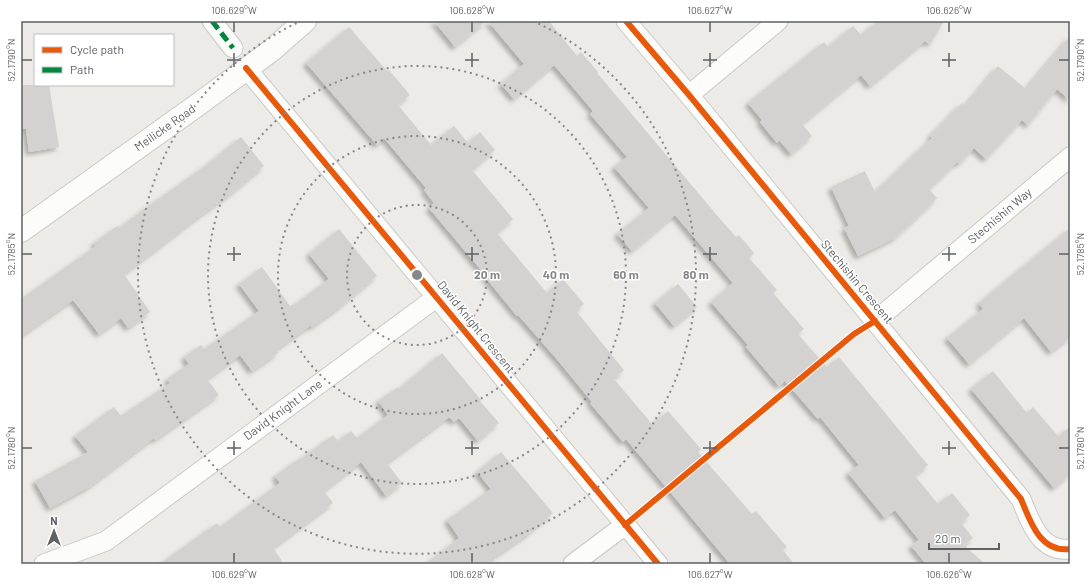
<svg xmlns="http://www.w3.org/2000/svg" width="1091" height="585" viewBox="0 0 1091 585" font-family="Barlow,sans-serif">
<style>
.building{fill:#d3d2d0;filter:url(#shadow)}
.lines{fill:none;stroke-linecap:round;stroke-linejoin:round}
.street-casing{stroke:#c9c9c9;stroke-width:21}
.secondary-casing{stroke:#c9c9c9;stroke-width:24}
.street{stroke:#fcfcfb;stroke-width:19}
.secondary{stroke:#fcfcfb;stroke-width:22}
.quiet{stroke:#00873e;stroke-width:5;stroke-dasharray:10 5;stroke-linecap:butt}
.cycleway-casing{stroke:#fff;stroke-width:8}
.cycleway{stroke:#e8590c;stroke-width:6}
.ticks{fill:none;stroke:#5d6064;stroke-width:1.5}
.ring{fill:none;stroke:#858789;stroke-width:2;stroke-dasharray:2 4}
.labels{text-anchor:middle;stroke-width:3;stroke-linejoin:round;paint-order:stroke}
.street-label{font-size:12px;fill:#5d6064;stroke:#fff}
.centre{fill:#858789;stroke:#fff;stroke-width:2}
.ring-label{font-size:12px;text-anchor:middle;font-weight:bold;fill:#858789;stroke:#fff;stroke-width:3;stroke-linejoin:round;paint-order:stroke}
.neatline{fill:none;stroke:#5d6064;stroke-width:1.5}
.ticks-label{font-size:10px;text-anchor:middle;fill:#5d6064}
</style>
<defs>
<filter id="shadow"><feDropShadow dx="-3.5" dy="3.5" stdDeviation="2" flood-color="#0004"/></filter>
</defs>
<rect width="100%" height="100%" fill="#ecebe7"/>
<!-- building -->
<g class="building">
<polygon points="434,21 486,21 455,47"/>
<polygon points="488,21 549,21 577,56 581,52 598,72 598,74 721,220 736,237 739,235 754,253 749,258 777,290 773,293 804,329 798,334 827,367 839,357 928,465 915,476 938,504 952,493 970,515 961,523 973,538 964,545 985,564 926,564 911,546 919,540 895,510 885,518 848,473 859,465 820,417 818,419 785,381 779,386 746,347 748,345 711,302 733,283 675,215 632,251 617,234 649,208 614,167 627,157 590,114 593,111 554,65 514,99 501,84 524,64"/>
<polygon points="878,21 944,21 930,44 925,41 870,86 861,75 802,124 812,136 791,154 779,140 777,143 760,122 762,120 748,103 824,42 828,47 853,26 861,35"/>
<polygon points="349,27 387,71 389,70 410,95 398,105 431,145 454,126 468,143 480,132 495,150 472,170 513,219 497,233 547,293 563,279 584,304 576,311 624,370 614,379 652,424 668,411 701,449 698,452 752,514 756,511 787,547 783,550 794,564 730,564 626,439 623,442 590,403 592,402 555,357 518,315 517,316 485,277 486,276 429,208 434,203 424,190 426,188 384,138 377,145 306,63"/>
<polygon points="1070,36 1070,100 1057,89 1028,125 1022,120 986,159 974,148 959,164 957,162 929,189 937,198 895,238 858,256 844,228 849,226 831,187 865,171 875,192 932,138 930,136 962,103 965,106 998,66 1026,89"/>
<polygon points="21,85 49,85 59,147 29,152 26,129 21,129"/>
<polygon points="241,137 264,166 233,192 197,218 124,274 150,312 128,328 121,318 99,334 73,300 21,336 21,299 96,246 94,243 117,226 119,228 147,207 208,164"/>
<polygon points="1070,228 1070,337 1051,352 1024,318 969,364 947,338 983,309 979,303"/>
<polygon points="339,229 377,276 337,309 312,327 311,325 276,350 278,353 252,371 240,355 207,379 219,395 155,440 154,438 89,487 50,508 35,481 88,452 75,436 114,407 121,416 170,383 167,379 189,364 184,357 201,345 204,349 259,311 239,284 262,267 290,306 293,304 294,305 329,279 309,254"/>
<polygon points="678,284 697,307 674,326 655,303"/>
<polygon points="442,353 481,400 480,401 499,423 478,441 459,418 454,422 449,417 387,463 402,483 386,496 361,462 324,491 333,503 273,548 284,564 160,564 217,523 220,527 280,483 275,476 300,458 301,459 333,435 338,441 351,431 357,438 388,415 378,401 398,387 399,389"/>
<polygon points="993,371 1027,413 1033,407 1058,436 1070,427 1070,474 1054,488 971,389"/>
<polygon points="501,452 553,513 528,534 484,564 426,564 459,538 447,520 491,489 477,472"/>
</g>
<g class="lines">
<defs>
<g id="street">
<polyline points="212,21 233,48"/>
<path d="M626 21 689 95 1021 499C1030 521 1040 553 1070 549"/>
<polyline points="246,68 658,564"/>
<polyline points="689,95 778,21"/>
<polyline points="875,321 1070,157"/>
<polyline points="44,564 106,541 437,297"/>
<polyline points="573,564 625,525"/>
</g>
<polyline id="secondary" points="21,231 196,106 272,50 305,21"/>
</defs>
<!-- street casing -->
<use href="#street" class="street-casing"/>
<!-- secondary casing -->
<use href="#secondary" class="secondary-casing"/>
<!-- street -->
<use href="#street" class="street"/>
<!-- secondary -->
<use href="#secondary" class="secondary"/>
<!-- quiet -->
<polyline class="quiet" points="212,21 233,48"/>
<defs>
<g id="cycleway">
<path d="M626 21 689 95 1021 499C1030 521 1040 553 1070 549"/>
<polyline points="246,68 658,564"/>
<polyline points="625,525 854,334 875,321"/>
</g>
</defs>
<!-- cycleway casing -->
<use href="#cycleway" class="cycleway-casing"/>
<!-- cycleway -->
<use href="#cycleway" class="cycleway"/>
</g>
<!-- ticks -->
<path class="ticks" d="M234 22V32M472 22V32M710 22V32M949 22V32M234 53V67M472 53V67M710 53V67M949 53V67M22 60H32M227 60H241M465 60H479M703 60H717M942 60H956M1059 60H1069M234 247V261M472 247V261M710 247V261M949 247V261M22 254H32M227 254H241M465 254H479M703 254H717M942 254H956M1059 254H1069M234 441V455M472 441V455M710 441V455M949 441V455M22 448H32M227 448H241M465 448H479M703 448H717M942 448H956M1059 448H1069M234 553V563M472 553V563M710 553V563M949 553V563"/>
<!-- distance rings -->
<g class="ring">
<circle cx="417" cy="275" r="70"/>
<circle cx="417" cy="275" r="139"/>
<circle cx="417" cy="275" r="209"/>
<path d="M533 21A279 279 0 1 1 301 21"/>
</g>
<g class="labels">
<!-- street labels -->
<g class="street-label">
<text transform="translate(165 128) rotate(-35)" y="4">Meilicke Road</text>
<text transform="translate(1000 216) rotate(-40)" y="4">Stechishin Way</text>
<text transform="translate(857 282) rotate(50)" y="4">Stechishin Crescent</text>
<text transform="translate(476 327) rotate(51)" y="4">David Knight Crescent</text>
<text transform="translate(283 410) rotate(-36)" y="4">David Knight Lane</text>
</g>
</g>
<circle cx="417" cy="275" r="6" class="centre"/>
<g class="ring-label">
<text x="487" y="279">20 m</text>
<text x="556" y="279">40 m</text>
<text x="626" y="279">60 m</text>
<text x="696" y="279">80 m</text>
</g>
<!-- border -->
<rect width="1091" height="585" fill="none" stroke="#ffffff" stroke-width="44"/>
<!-- legend -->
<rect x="34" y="34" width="140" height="52" fill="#ffffff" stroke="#bebfc1"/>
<rect x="42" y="47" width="20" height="6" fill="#e8590c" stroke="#bebfc1"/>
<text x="70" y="54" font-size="12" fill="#5d6064">Cycle path</text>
<rect x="42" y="67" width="20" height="6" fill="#00873e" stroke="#bebfc1"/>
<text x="70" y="74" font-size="12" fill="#5d6064">Path</text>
<!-- north arrow -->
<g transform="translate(54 531)" stroke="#ffffff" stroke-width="3" paint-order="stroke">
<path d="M0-3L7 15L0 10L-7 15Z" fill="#5d6064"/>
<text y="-6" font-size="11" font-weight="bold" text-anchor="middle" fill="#5d6064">N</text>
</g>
<!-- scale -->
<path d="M929 543v6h70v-6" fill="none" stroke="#5d6064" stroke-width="2"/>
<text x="935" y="543" font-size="12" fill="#5d6064" stroke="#ffffff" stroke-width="3" paint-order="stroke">20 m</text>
<rect x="22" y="22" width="1047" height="541" class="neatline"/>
<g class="ticks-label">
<text x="234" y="14">106.629°W</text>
<text x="472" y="14">106.628°W</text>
<text x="710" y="14">106.627°W</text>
<text x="949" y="14">106.626°W</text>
<text transform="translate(11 60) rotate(-90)" y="4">52.1790°N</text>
<text transform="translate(1080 60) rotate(-90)" y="4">52.1790°N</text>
<text transform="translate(11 254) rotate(-90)" y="4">52.1785°N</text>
<text transform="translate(1080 254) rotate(-90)" y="4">52.1785°N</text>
<text transform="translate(11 448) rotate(-90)" y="4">52.1780°N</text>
<text transform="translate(1080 448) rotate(-90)" y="4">52.1780°N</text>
<text x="234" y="578">106.629°W</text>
<text x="472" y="578">106.628°W</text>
<text x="710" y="578">106.627°W</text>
<text x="949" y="578">106.626°W</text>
</g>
</svg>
